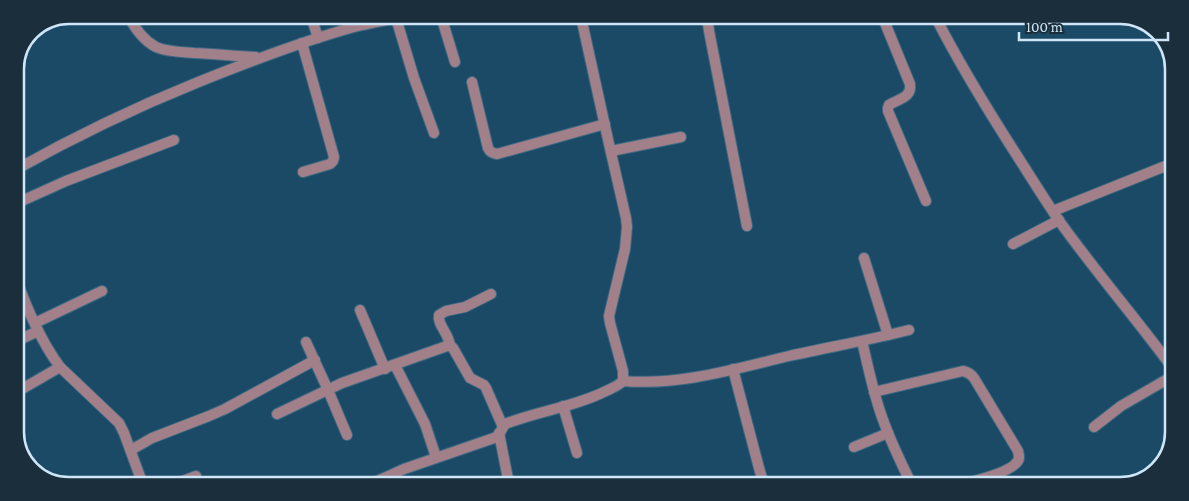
<svg xmlns="http://www.w3.org/2000/svg" width="1189" height="501" viewBox="0 0 1189 501" font-family="'Crimson Pro',serif">
<style>
.lines{fill:none;stroke-linecap:round;stroke-linejoin:round}
.minor-casing{stroke:#3f6983;stroke-width:12}
.minor{stroke:#a18089;stroke-width:10}
.rim{fill:none;stroke:#cee6f7;stroke-width:2.5}
</style>
<rect width="100%" height="100%" fill="#1b4a66"/>
<g class="lines">
<defs>
<g id="minor">
<path d="M128 15C134 27 143 40 156 47 167 52 182 52 194 53 215 54 235 56 256 57"/>
<polyline points="311,16 318,38"/>
<polyline points="441,16 455,62"/>
<polyline points="707,17 709,31 747,226"/>
<polyline points="396,18 414,78 434,133"/>
<path d="M883 18 910 84C912 98 898 99 889 105L888 108V111L926 201"/>
<path d="M936 18C962 69 992 117 1023 165 1035 184 1047 203 1060 222 1095 271 1135 317 1171 366"/>
<polyline points="302,43 334,157 333,161 330,164 303,172"/>
<path d="M472 82 488 148C490 152 492 153 497 154L605 124"/>
<polyline points="611,151 681,137"/>
<path d="M15 170C74 137 134 108 196 83 248 62 300 42 354 27 371 23 388 20 406 16"/>
<polyline points="15,204 66,181 174,140"/>
<polyline points="1053,211 1173,163"/>
<polyline points="1013,244 1059,220"/>
<polyline points="864,258 888,335"/>
<path d="M15 276C27 308 40 340 60 367L119 423 124 433 142 482"/>
<polyline points="360,310 385,369"/>
<polyline points="35,323 102,291"/>
<path d="M862 341C868 366 873 392 882 417 890 440 901 463 912 485"/>
<polyline points="15,342 38,331"/>
<polyline points="306,342 328,390 347,435"/>
<path d="M450 346C449 333 437 325 439 315L446 311 465 307 491 294"/>
<polyline points="395,365 425,424 436,457"/>
<polyline points="733,369 759,468 764,485"/>
<path d="M623 381C679 386 735 369 789 356 829 347 870 340 909 330"/>
<path d="M874 392 963 371C968 372 971 374 974 378L1018 451C1019 455 1020 459 1017 462 1010 473 971 482 958 485"/>
<polyline points="15,393 60,367"/>
<polyline points="563,406 577,453"/>
<polyline points="277,414 342,383 447,346 450,346 453,348 470,378 484,385 486,388 503,427"/>
<polyline points="1094,427 1121,406 1171,377"/>
<polyline points="499,433 509,484"/>
<polyline points="854,447 888,433"/>
<polyline points="131,450 152,438 209,416 225,409 315,360"/>
<polyline points="180,482 196,476"/>
<path d="M373 483 404 469 494 438 498 436 505 424C538 411 574 407 606 391 612 388 618 386 623 381V371L610 323 609 316 625 249 627 227 626 218 609 144 581 17"/>
</g>
</defs>
<!-- minor casing -->
<use href="#minor" class="minor-casing"/>
<!-- minor -->
<use href="#minor" class="minor"/>
</g>
<!-- crop -->
<path d="M0 0H1189V501H0ZM69 24H1120A45 45 0 0 1 1165 69V432A45 45 0 0 1 1120 477H69A45 45 0 0 1 24 432V69A45 45 0 0 1 69 24Z" fill="#1a2e3b" fill-rule="evenodd"/>
<path class="rim" d="M69 24H1120A45 45 0 0 1 1165 69V432A45 45 0 0 1 1120 477H69A45 45 0 0 1 24 432V69A45 45 0 0 1 69 24Z"/>
<!-- scale -->
<path d="M1019 32v8h149v-8" fill="none" stroke="#cee6f7" stroke-width="2.5"/>
<text x="1026" y="32" font-size="15" fill="#cee6f7" stroke="#1a2e3b" stroke-width="4" paint-order="stroke">100 m</text>
</svg>
